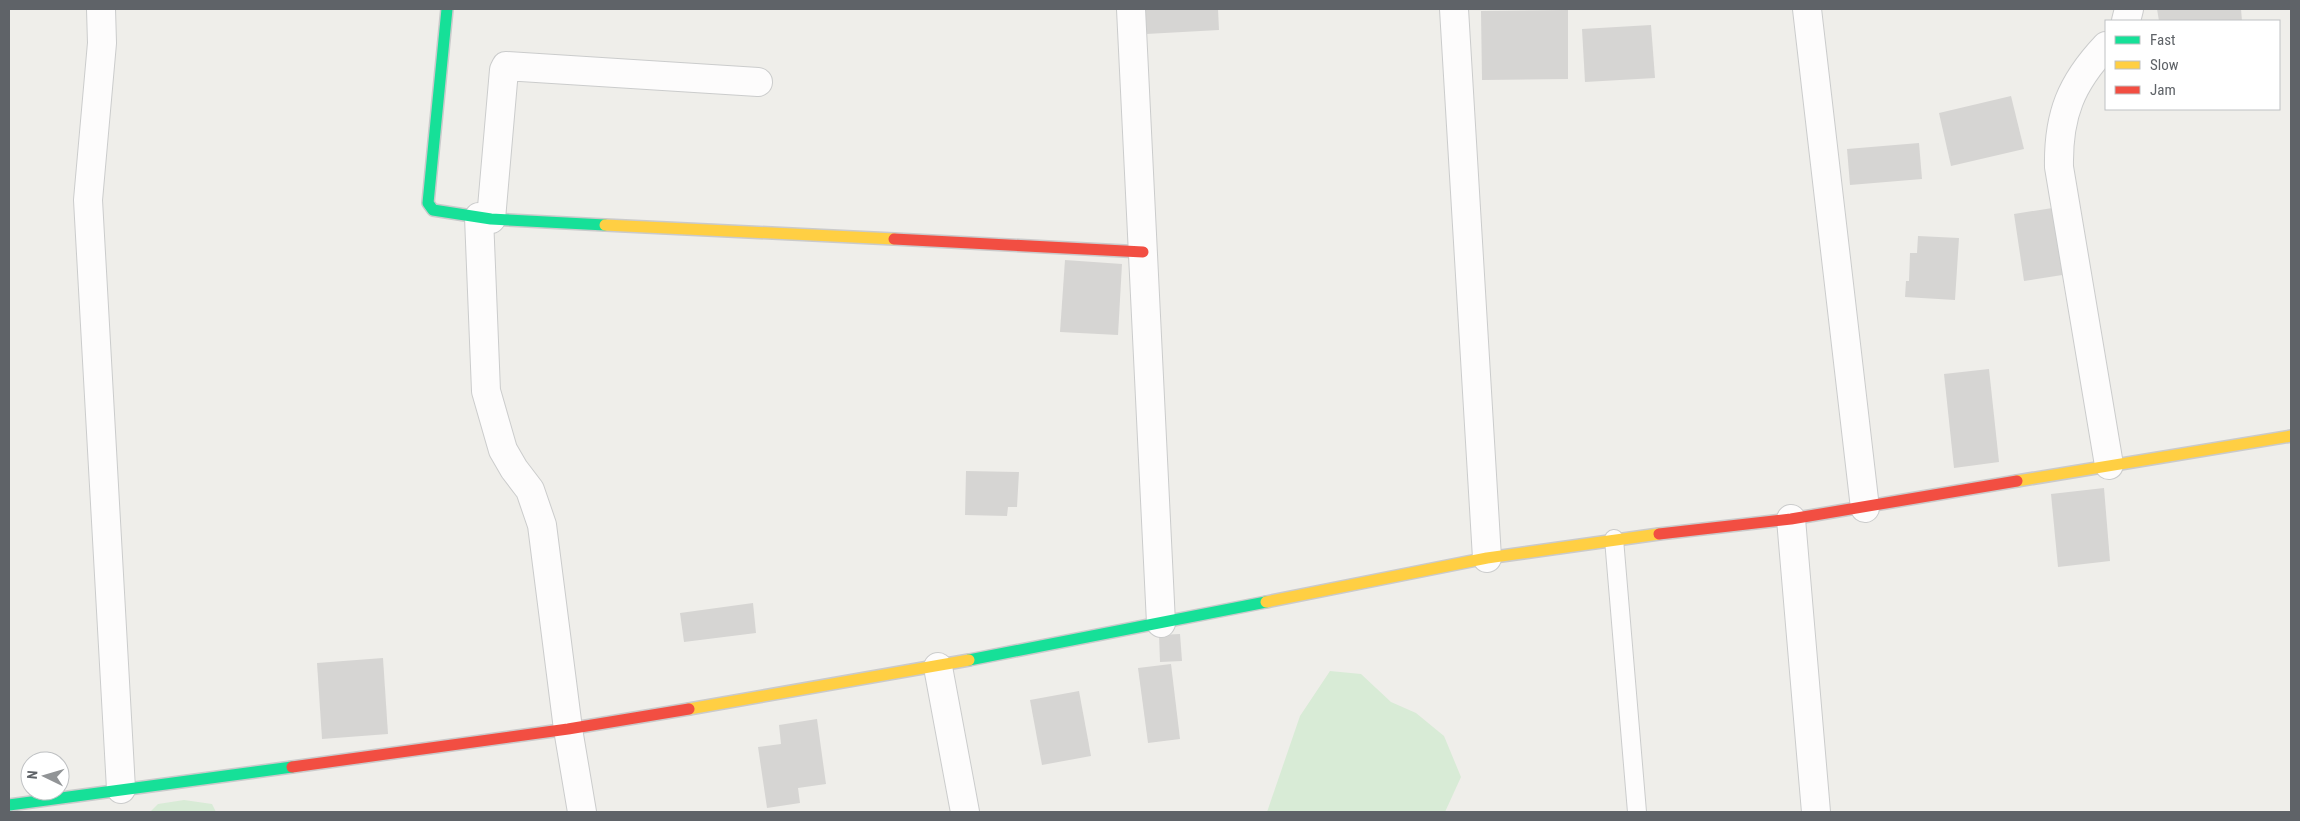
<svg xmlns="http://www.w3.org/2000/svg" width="2300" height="821" viewBox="0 0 2300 821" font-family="'Roboto Condensed',sans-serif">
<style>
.green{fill:#d8ebd6}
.building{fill:#d6d5d3}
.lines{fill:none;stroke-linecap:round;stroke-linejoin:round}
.lane-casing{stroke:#cbcccc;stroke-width:20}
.street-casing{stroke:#cbcccc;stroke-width:30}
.fast-casing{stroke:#cacacb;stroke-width:14}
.slow-casing{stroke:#cacacb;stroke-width:14}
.jam-casing{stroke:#cacacb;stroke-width:14}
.lane{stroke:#fdfcfc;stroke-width:18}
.street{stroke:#fdfcfc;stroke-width:28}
.fast{stroke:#16e098;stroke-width:11}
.slow{stroke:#ffcf43;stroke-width:11}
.jam{stroke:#f24e42;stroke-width:11}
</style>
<rect width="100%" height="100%" fill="#efeeea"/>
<!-- green -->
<g class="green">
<polygon points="1330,671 1361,674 1391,702 1416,713 1444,736 1461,777 1445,812 1267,812 1300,716"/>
<polygon points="184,800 212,804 216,812 150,812 158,804"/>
</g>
<!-- building -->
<g class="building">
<polygon points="1145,9 1218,9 1219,30 1146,34"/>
<polygon points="2157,9 2241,9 2242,21 2159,21"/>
<polygon points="1568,10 1568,79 1482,80 1481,11"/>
<polygon points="1651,25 1655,78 1585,82 1582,29"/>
<polygon points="2011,96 2024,149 1951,166 1939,113"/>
<polygon points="1919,143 1922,179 1850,185 1847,149"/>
<polygon points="2065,206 2075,273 2024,281 2014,214"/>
<polygon points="1918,236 1959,238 1955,300 1905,297 1906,281 1909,281 1910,253 1917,253"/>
<polygon points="1065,260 1122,264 1118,335 1060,332"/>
<polygon points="1989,369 1999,462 1954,468 1944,374"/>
<polygon points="966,471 1019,472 1017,507 1008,507 1007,516 965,515"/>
<polygon points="2104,488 2110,561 2058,567 2051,494"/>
<polygon points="753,603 756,633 684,642 680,613"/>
<polygon points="1180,634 1182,661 1160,662 1159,635"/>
<polygon points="383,658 388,734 322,739 317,663"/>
<polygon points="1171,664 1180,739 1148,743 1138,668"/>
<polygon points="1079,691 1091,756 1042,765 1030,700"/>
<polygon points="817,719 826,784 798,788 800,803 767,808 758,747 781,744 779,725"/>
</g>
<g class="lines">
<defs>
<polyline id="lane" points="1614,539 1637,812"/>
<g id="street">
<polyline points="101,9 102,43 88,200 121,789"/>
<polyline points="1131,9 1161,623"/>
<polyline points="1454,9 1487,558"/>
<polyline points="1807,9 1865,508"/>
<polyline points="2126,21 2129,9"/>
<path d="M2106 46C2071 83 2058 115 2059 167L2109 465"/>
<polyline points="479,217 486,391 503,450 514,469 530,490 542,525 568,729 582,812"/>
<polyline points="491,219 504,70 506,66 758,82"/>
<polyline points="1791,519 1816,812"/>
<polyline points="938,667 965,812"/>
</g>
<g id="fast">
<polyline points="447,9 428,203 433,210 491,219 605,225"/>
<polyline points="969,660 1266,602"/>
<polyline points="9,805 292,767"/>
</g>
<g id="slow">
<polyline points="605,225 894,239"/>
<polyline points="2017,481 2291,436"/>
<polyline points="1266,602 1487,558 1659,534"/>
<polyline points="689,709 969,660"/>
</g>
<g id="jam">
<polyline points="894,239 1143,252"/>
<polyline points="1659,534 1791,519 2017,481"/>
<polyline points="292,767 568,729 689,709"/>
</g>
</defs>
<!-- lane casing -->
<use href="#lane" class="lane-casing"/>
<!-- street casing -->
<use href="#street" class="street-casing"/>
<!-- fast casing -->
<use href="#fast" class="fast-casing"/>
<!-- slow casing -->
<use href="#slow" class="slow-casing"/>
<!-- jam casing -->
<use href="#jam" class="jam-casing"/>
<!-- lane -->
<use href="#lane" class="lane"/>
<!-- street -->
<use href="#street" class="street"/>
<!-- fast -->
<use href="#fast" class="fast"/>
<!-- slow -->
<use href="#slow" class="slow"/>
<!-- jam -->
<use href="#jam" class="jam"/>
</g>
<!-- border -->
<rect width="2300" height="821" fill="none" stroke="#5f6368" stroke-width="20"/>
<!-- legend -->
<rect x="2105" y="20" width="175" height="90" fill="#ffffff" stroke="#bfc1c3"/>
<rect x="2115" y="36" width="25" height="8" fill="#16e098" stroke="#bfc1c3"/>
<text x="2150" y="45" font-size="15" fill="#5f6368">Fast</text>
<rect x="2115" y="61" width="25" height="8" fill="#ffcf43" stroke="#bfc1c3"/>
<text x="2150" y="70" font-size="15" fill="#5f6368">Slow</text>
<rect x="2115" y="86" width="25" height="8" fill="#f24e42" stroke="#bfc1c3"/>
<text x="2150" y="95" font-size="15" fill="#5f6368">Jam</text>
<!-- north arrow -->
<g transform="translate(45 776) rotate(275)"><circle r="24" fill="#ffffff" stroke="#bfc1c3"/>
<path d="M0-4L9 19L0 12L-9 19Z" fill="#919496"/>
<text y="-8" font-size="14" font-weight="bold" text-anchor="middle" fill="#5f6368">N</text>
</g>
</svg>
